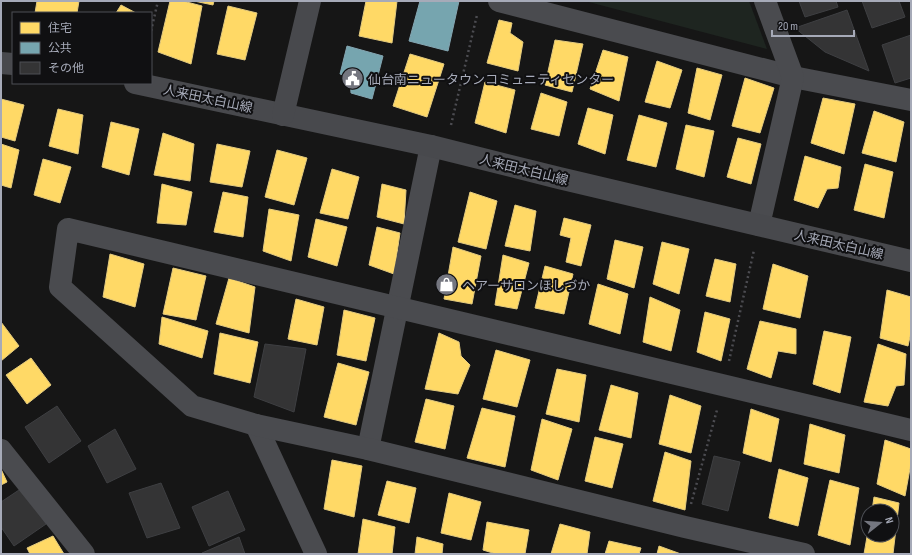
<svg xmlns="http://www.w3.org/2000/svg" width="912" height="555" viewBox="0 0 912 555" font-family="'Sofia Sans Condensed','Noto Sans JP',sans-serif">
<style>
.green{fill:#1e2520}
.homes{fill:#ffd966;stroke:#e4cb7f}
.public{fill:#76a5af;stroke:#84a6b2}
.building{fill:#343435;stroke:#3e3f42}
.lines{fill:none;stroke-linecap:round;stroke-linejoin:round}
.path{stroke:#4c4c51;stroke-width:2.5;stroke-dasharray:2 3;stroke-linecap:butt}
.street{stroke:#4a4b4f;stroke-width:22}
.secondary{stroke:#48494d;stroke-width:22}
.labels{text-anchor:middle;stroke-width:4;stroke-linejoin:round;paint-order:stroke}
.poi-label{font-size:13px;fill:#a6aab8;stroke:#101012;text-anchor:start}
.street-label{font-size:13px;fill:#a6aab8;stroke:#101012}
</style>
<rect width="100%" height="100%" fill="#161616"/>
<!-- green -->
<polygon class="green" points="585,1 749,1 767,49"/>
<!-- homes -->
<g class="homes">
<polygon points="37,1 79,1 77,13 35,13"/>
<polygon points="170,1 183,1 202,6 191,64 158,52"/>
<polygon points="194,1 214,1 213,5"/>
<polygon points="366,1 397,1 392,43 359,36"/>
<polygon points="121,5 136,13 116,13"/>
<polygon points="228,6 257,13 245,60 217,54"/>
<polygon points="499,20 512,23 510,33 523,42 518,71 487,63"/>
<polygon points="555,40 583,44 572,92 545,85"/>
<polygon points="603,50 628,57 619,101 590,89"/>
<polygon points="410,54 444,64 427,117 393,106"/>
<polygon points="657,61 682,70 670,108 645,102"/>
<polygon points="697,68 722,75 710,120 688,113"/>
<polygon points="745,78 774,88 760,133 732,126"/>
<polygon points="485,82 515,90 506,133 475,123"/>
<polygon points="541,93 567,102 559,136 531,129"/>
<polygon points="823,98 855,104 844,154 811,143"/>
<polygon points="1,99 24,105 15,141 1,137"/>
<polygon points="588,108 613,115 605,154 578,144"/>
<polygon points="58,109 83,115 78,154 49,146"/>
<polygon points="874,111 904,122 896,162 862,153"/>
<polygon points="639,115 667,123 656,167 627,160"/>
<polygon points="111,122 139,129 129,175 102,167"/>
<polygon points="686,125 714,131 704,177 676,169"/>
<polygon points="163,133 194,144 190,181 154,175"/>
<polygon points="738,138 761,144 751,184 727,177"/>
<polygon points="1,144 19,150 11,188 1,185"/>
<polygon points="217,144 250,151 242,187 210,182"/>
<polygon points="277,150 307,158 294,205 265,197"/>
<polygon points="805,156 841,167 838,188 827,189 818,208 794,200"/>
<polygon points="43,159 71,167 60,203 34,195"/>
<polygon points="865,164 893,172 884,218 854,210"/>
<polygon points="332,169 359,177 348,219 320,213"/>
<polygon points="162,184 192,192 186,225 157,223"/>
<polygon points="382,184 406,190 404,224 377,217"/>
<polygon points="223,192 248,197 243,237 214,232"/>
<polygon points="470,192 497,201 486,249 458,242"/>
<polygon points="515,205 536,211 530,251 505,246"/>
<polygon points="269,209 299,215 291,261 263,251"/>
<polygon points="564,218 591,225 581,266 566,262 571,238 560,235"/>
<polygon points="316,219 347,227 337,266 308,257"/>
<polygon points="377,227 400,233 394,274 369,265"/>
<polygon points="615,240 643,247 634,288 607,279"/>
<polygon points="662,242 689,249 679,294 653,284"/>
<polygon points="453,247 481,256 472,304 444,299"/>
<polygon points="110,254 144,264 135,307 103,297"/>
<polygon points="503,255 529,263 517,309 495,305"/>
<polygon points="715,259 736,264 730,302 706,296"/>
<polygon points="773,264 808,276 800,318 763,309"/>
<polygon points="545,266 573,274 564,314 535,308"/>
<polygon points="173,268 206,276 196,320 163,314"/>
<polygon points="229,278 255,287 249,333 216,324"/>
<polygon points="598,284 628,294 620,334 589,324"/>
<polygon points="887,290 911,297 911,332 908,346 880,338"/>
<polygon points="650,297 680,310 671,351 643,342"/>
<polygon points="296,299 324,307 317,345 288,339"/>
<polygon points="344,310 375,318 366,361 337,355"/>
<polygon points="705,312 730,319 721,361 697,352"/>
<polygon points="162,317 208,331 202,358 159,344"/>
<polygon points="760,321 796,329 796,354 778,351 771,378 747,369"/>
<polygon points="1,322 19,346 1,361"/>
<polygon points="824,331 851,337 840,393 813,384"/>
<polygon points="220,333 258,342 250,383 214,374"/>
<polygon points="439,333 459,342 461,356 470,365 458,394 425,389"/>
<polygon points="878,344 906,354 904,385 896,386 888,406 864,402"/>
<polygon points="496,350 530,360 517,407 483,399"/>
<polygon points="31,358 51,385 27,404 6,375"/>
<polygon points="338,363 369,372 356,425 324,417"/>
<polygon points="557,369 586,375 579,422 546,414"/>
<polygon points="611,385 638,393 631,438 599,430"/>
<polygon points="670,395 701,406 691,453 659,444"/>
<polygon points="426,399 454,406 445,449 415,442"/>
<polygon points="482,408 515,416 505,467 467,458"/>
<polygon points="751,409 779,419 771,462 743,453"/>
<polygon points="542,419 572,429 558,480 531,470"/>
<polygon points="810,424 845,435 839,473 804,464"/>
<polygon points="595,437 623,444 612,488 585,481"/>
<polygon points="885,440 911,449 911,463 905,496 877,484"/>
<polygon points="665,452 691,461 685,510 653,501"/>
<polygon points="332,460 362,466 354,517 324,509"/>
<polygon points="1,469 7,482 1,485"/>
<polygon points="779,469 808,478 798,526 769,518"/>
<polygon points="830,480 859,488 850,545 818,535"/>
<polygon points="387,481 416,488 409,523 378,515"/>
<polygon points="449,493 481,502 471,540 441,533"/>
<polygon points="874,497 899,503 893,554 864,554 868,531 868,535 892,535 892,511 872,511"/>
<polygon points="363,519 395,527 392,554 358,554"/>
<polygon points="487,522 529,530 525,554 496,554 483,550"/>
<polygon points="560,524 590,532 587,554 551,554"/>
<polygon points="53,536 64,554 30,554 27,548"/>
<polygon points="417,537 443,544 442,554 415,554"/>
<polygon points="609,541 641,548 639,554 605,554"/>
<polygon points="659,546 681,554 657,554"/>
</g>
<!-- public -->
<g class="public">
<polygon points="420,1 459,1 448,51 409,41"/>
<polygon points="347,46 383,56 372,99 351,93 350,77 340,74"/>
</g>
<!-- building -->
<g class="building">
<polygon points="799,1 836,1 838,7 805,17"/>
<polygon points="862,1 899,1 905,17 872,28"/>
<polygon points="847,10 869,71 825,52 795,28"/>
<polygon points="911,35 911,78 895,83 882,45"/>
<polygon points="265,344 306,349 294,412 254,397"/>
<polygon points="57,406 81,441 49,463 25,427"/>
<polygon points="115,429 136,469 107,483 88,446"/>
<polygon points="714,456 740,462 728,511 702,504"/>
<polygon points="161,483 180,528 147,538 129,493"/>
<polygon points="22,488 46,524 14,546 1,527 1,502"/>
<polygon points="228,491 245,530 209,546 192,507"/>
<polygon points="239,537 245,554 202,554 202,553"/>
</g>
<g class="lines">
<!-- path -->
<g class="path">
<polyline points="151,31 158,1"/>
<polyline points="451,125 477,15"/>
<polyline points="729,361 754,250"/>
<polyline points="691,504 717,410"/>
</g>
<!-- street -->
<g class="street">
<polyline points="499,1 793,77 911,100"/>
<polyline points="759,225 793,77 765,1"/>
<polyline points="256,425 316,554"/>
<polyline points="368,449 431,146"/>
<polyline points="1,450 84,554"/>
<polyline points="804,554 685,527 368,449 256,425 192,406 60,287 68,229 911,430"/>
</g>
<!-- secondary -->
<g class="secondary">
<polyline points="1,63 13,64"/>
<polyline points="135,83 431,146 559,178 911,261"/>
<polyline points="283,115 310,1"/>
</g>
</g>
<!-- icons -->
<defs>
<symbol id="civic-disc" viewBox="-11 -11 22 22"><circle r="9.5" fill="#74767f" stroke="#101012"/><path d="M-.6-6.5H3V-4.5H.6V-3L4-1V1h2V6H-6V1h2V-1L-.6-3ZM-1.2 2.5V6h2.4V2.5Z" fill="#fff"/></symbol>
<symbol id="shop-disc" viewBox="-11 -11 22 22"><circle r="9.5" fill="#74767f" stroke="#101012"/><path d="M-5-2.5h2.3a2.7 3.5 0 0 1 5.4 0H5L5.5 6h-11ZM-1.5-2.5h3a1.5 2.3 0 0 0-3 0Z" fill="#fff"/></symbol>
</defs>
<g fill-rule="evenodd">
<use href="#civic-disc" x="340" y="66" width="25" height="25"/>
<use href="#shop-disc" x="434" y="272" width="25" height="25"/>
</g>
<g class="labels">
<!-- poi labels -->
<g class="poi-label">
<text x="368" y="84">仙台南ニュータウンコミュニティセンター</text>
<text x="462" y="290">ヘアーサロンほしづか</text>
</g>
<!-- street labels -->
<g class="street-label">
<text transform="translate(208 98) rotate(12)" y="5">人来田太白山線</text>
<text transform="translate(524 169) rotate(14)" y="5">人来田太白山線</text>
<text transform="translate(839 244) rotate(13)" y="5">人来田太白山線</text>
</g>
</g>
<!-- border -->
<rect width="912" height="555" fill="none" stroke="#a6aab8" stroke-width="4"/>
<!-- legend -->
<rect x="12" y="12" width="140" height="72" fill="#101012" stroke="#4c4e54"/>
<rect x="20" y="22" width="20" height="12" fill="#ffd966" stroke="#4c4e54"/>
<text x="48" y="32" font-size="12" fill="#a6aab8">住宅</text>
<rect x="20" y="42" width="20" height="12" fill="#76a5af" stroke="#4c4e54"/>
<text x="48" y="52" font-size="12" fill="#a6aab8">公共</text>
<rect x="20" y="62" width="20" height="12" fill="#343435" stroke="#4c4e54"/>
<text x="48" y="72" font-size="12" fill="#a6aab8">その他</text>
<!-- north arrow -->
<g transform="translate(880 523) rotate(73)"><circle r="19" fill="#101012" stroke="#4c4e54"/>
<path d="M0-3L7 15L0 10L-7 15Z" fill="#74767f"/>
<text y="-6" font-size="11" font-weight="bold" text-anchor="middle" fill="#a6aab8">N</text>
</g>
<!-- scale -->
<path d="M772 30v6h82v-6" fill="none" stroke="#a6aab8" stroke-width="2"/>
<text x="778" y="30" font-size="12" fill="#a6aab8" stroke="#101012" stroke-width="3" paint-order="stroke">20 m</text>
</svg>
